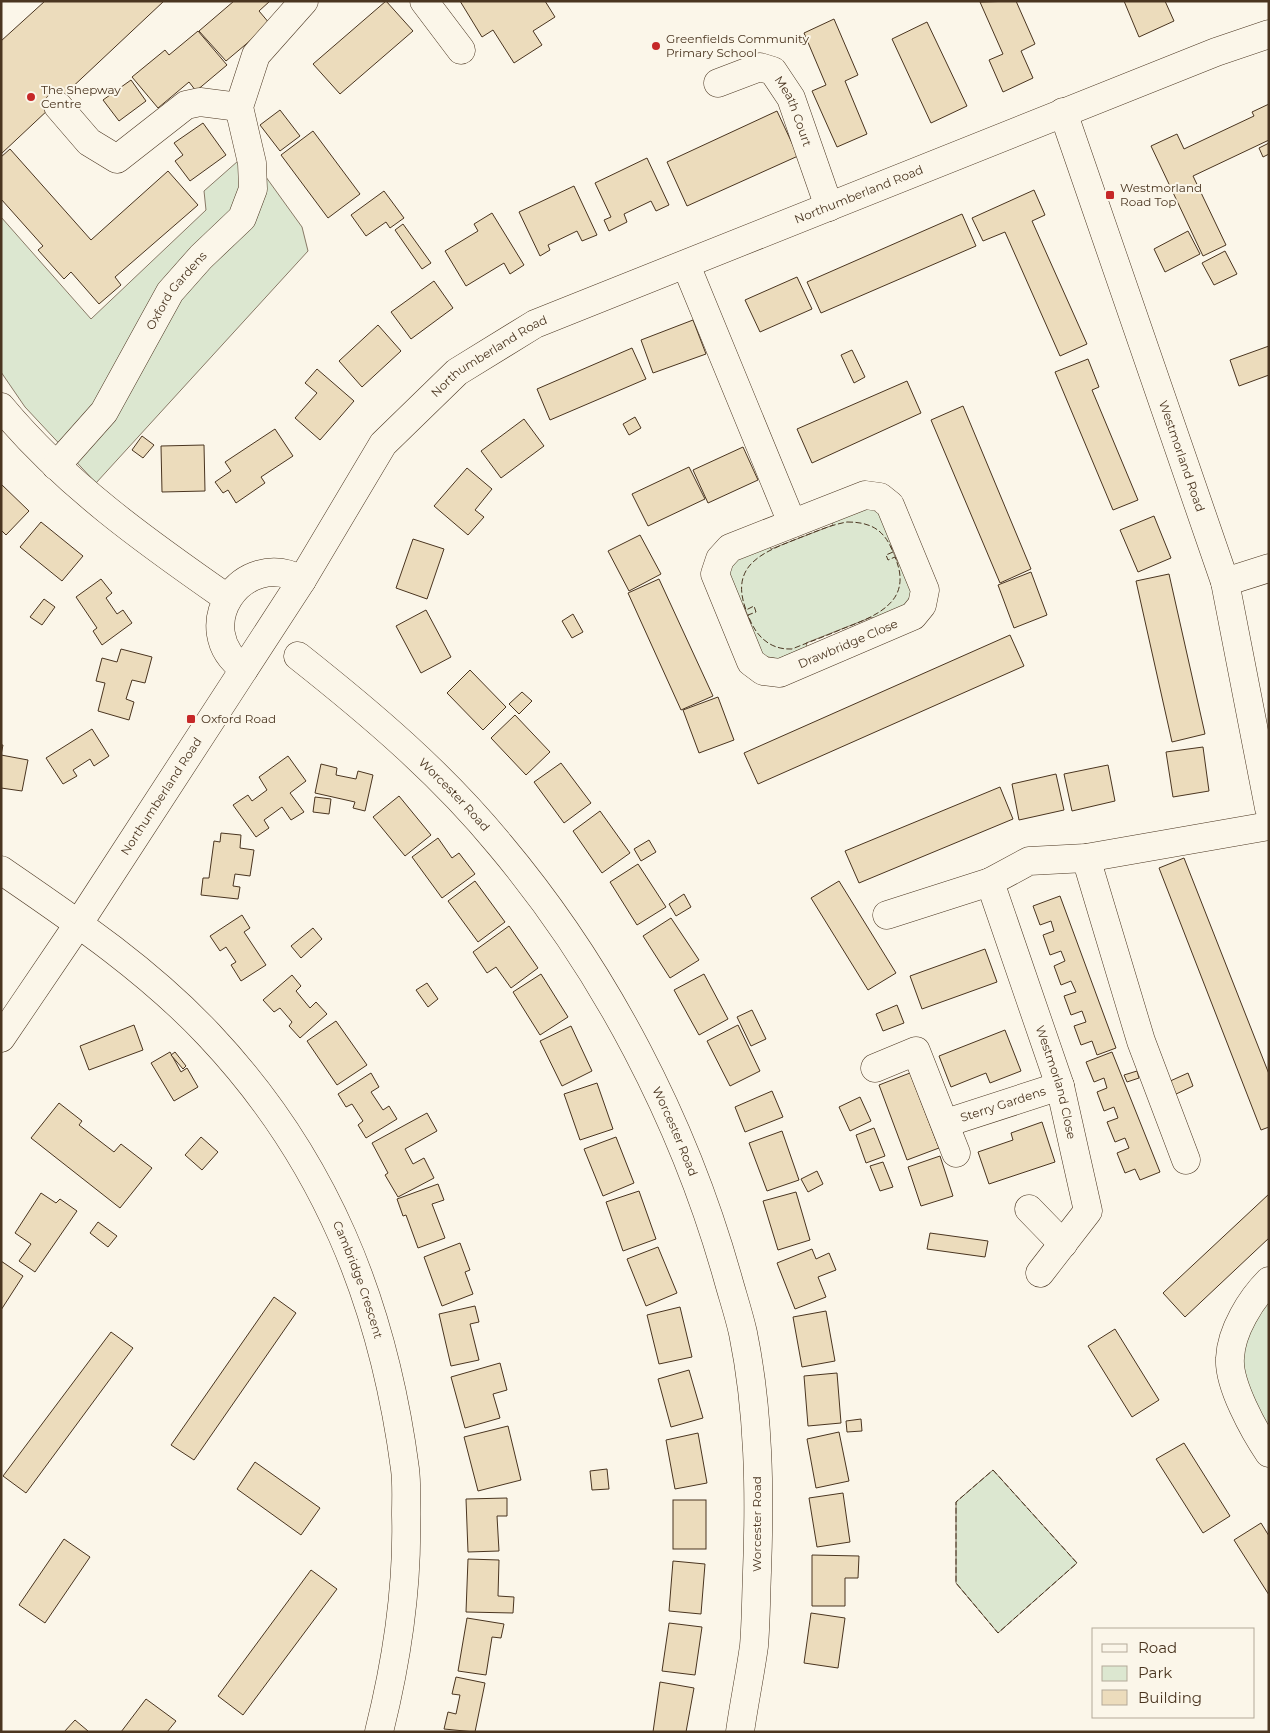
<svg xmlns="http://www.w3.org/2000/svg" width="1270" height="1733" viewBox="0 0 1270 1733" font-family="Montserrat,sans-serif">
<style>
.green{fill:#dce7d0;stroke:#887966}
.building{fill:#ecdcbc;stroke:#4a3520}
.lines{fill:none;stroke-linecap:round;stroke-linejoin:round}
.minor-casing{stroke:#4a3520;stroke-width:29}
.minor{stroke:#fbf6e9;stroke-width:28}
.fence{stroke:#4a3520;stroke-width:1;stroke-dasharray:6 2.5;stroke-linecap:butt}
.poi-dot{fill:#c62828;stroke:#fbf6e9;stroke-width:2}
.labels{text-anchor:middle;stroke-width:4;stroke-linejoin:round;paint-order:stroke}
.poi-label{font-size:12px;fill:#4a3520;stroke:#fbf6e9;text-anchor:start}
.street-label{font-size:12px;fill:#4a3520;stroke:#fbf6e9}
</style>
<rect width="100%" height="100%" fill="#fbf6e9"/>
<!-- green -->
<g class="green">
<polygon points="238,161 258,166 302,227 308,251 96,483 25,407 1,372 1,217 91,319 206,210 204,191"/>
<path d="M866 507C884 509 888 530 895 546L891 547 897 561 901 560 912 593 904 608 873 620 872 617 806 643 807 647 778 659 763 656 747 626 751 624 744 606 739 608 728 569 734 557 768 544 771 549 833 525 831 520Z"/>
<polygon points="1269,1281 1269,1453 1236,1388 1239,1322"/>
<polygon points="993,1470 1077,1563 998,1633 956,1583 956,1502"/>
</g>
<!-- building -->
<g class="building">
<polygon points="45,1 164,1 1,154 1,41"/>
<polygon points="234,1 270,1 259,11 270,24 226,61 199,31"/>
<polygon points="386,1 413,31 340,94 313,64"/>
<polygon points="460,1 545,1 555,17 533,31 542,45 514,63 493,30 482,37"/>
<polygon points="1016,1 1035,44 1021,51 1033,78 1003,92 989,60 1003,54 980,2"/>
<polygon points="1124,1 1165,1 1174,21 1139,37"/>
<polygon points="834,19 858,75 845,81 867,134 837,147 812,91 826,85 804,33"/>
<polygon points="927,22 967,106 931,123 892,39"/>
<polygon points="198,31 227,65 196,91 189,82 158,108 132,77 165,50 169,55"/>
<polygon points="131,80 146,101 119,121 103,100"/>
<polygon points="1269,104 1269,140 1193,176 1226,245 1203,256 1151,146 1177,134 1184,149 1254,116 1252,112"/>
<polygon points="280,110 300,136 280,151 260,125"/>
<polygon points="777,111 798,156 687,206 667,162"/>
<polygon points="203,123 226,155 190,181 175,161 183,155 174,143"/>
<polygon points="313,131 360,194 328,218 281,155"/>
<polygon points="1269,143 1269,154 1263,157 1259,148"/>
<polygon points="10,149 91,240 168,171 198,205 115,277 121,285 99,304 71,272 64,279 38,250 43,246 1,199 1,157"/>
<polygon points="647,158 669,205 656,211 651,201 624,214 627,222 609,231 604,220 611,217 595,183"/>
<polygon points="574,186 597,235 582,241 577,231 548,245 550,250 540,256 519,212"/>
<polygon points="1034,190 1045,215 1032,221 1087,344 1060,356 1005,232 983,241 972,218"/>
<polygon points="384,191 404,218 390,228 386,222 366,236 351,215"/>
<polygon points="492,213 524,265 510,274 504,263 466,286 445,251 478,231 474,224"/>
<polygon points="962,214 976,246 821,313 807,282"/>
<polygon points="403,224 431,263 422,269 395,230"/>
<polygon points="1188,231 1200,254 1165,272 1154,249"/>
<polygon points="1225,251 1237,274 1214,285 1202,263"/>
<polygon points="797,277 812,309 760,332 745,300"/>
<polygon points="434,281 453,308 411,339 391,312"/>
<polygon points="693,320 706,354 653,373 641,340"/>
<polygon points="378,325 401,351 362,387 339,361"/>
<polygon points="1269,346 1269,375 1239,386 1230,360"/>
<polygon points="632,348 646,379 550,420 537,389"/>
<polygon points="852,350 865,377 854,383 841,355"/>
<polygon points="1088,359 1099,387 1092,390 1138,500 1113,510 1055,372"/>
<polygon points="317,369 354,401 320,440 295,418 317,393 305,383"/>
<polygon points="907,381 921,413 812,463 797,429"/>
<polygon points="963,406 1031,569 1000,583 931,420"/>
<polygon points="635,417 641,428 629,435 623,424"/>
<polygon points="524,419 544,446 501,478 481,451"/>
<polygon points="275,429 293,456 261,477 265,483 236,503 228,490 223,493 215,482 231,471 225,462"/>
<polygon points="142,436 154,445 143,458 132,450"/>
<polygon points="204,445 205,491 162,492 161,446"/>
<polygon points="743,447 758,480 708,503 693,470"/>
<polygon points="689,467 705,499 648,526 632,494"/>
<polygon points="467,468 492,489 475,510 484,517 468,535 434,506"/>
<polygon points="1,484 29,511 6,535 1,530"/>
<polygon points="1154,516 1171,558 1138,572 1120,530"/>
<polygon points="41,522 83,556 62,581 20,547"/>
<polygon points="640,535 661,574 629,591 608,551"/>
<polygon points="413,539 444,549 427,599 396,588"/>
<polygon points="1031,572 1047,615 1014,628 998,585"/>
<polygon points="1169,574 1205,734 1172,742 1136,581"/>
<polygon points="101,579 112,593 106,598 117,614 123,610 132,623 102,645 93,631 97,628 76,597"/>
<polygon points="659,579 713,696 681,710 628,593"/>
<polygon points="44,599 55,607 42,625 30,617"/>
<polygon points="426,610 451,657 421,673 396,626"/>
<polygon points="573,614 583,632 572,638 562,621"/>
<polygon points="1010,635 1024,666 758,784 744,753"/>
<polygon points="121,649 152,657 145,683 132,680 126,699 134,702 129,720 98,711 105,683 96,681 102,658 117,662"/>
<polygon points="470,670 506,707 483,730 447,693"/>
<polygon points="522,692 532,701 519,714 509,704"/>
<polygon points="718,697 734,740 699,753 683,710"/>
<polygon points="515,715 550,752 526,775 491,738"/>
<polygon points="92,729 109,756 94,766 90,759 73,770 77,776 63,784 46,758"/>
<polygon points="1,745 3,745 1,755 28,760 22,791 1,788"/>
<polygon points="1203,747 1209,791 1173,797 1166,752"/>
<polygon points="288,756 306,781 290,793 304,812 291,820 282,807 264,820 269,828 256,837 233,805 248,795 252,801 267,790 259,777"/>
<polygon points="561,763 591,803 564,823 534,782"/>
<polygon points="321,764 337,768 336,775 356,779 358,771 373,775 365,811 353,808 355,802 315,793"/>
<polygon points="1108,765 1115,801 1072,811 1064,774"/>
<polygon points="1056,774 1064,810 1019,820 1012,784"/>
<polygon points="1000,787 1013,819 859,883 845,851"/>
<polygon points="399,796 431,835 405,856 373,817"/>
<polygon points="315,797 331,799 329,814 313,812"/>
<polygon points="600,811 630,853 602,873 573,831"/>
<polygon points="221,833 241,835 240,848 254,850 250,876 235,874 233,886 240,887 238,899 201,895 203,878 209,878 214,841 220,842"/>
<polygon points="438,838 452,858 459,853 475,874 442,898 412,857"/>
<polygon points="649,840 656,852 641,861 634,849"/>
<polygon points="1184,858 1269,1074 1269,1127 1261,1130 1159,868"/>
<polygon points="638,864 666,907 637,925 610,882"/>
<polygon points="475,881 505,922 478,942 448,901"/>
<polygon points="839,881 896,973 868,990 811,898"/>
<polygon points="684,894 691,907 676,916 669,904"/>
<polygon points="1060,896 1116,1048 1097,1055 1092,1041 1081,1045 1074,1026 1086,1022 1082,1011 1071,1015 1064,996 1076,992 1071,981 1061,985 1054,966 1065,961 1061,951 1050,955 1043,935 1054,931 1051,921 1040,925 1033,906"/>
<polygon points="242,915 250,928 244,932 266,965 241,981 231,965 236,962 226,947 220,951 210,936"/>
<polygon points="671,918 699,960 670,978 643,936"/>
<polygon points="509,926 538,968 511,988 496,967 487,973 473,952"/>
<polygon points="313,928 322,939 301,958 291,946"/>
<polygon points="985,949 997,982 922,1009 910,976"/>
<polygon points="541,974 568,1017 540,1035 513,992"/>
<polygon points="704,974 728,1019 699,1035 674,990"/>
<polygon points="292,975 301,986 296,991 310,1008 316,1002 327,1014 300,1038 289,1026 292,1022 280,1008 274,1012 263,1000"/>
<polygon points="427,983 438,999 428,1007 416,990"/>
<polygon points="897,1005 904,1023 883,1031 876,1014"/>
<polygon points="752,1010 766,1039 751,1046 737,1017"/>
<polygon points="336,1021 367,1065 337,1085 307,1041"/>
<polygon points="134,1025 143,1050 89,1070 80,1046"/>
<polygon points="738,1025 760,1071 730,1086 707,1041"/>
<polygon points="571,1026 592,1071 562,1086 540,1041"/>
<polygon points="1005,1030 1021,1071 990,1083 986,1073 951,1087 939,1056"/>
<polygon points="170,1052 181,1072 187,1068 198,1087 174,1101 151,1063"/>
<polygon points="175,1052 186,1066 183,1069 171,1055"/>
<polygon points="1112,1052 1160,1172 1140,1180 1135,1169 1125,1173 1117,1153 1129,1148 1125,1138 1115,1142 1107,1122 1118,1118 1114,1107 1104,1111 1097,1092 1107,1088 1104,1078 1094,1082 1086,1062"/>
<polygon points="1137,1071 1139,1078 1127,1082 1124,1075"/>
<polygon points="371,1073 379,1087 371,1092 383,1110 389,1106 397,1119 366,1138 358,1125 363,1121 352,1104 346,1107 338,1094"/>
<polygon points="910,1073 939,1148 907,1160 879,1085"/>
<polygon points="1188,1073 1193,1086 1174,1095 1168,1082"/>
<polygon points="597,1083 613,1129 580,1140 564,1094"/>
<polygon points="772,1091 783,1117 745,1132 735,1107"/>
<polygon points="860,1097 871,1121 850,1131 839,1107"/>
<polygon points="59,1103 82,1121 79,1125 114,1152 121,1144 152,1168 120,1208 31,1138"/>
<polygon points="427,1113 437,1131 405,1149 413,1164 424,1158 434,1178 398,1197 385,1175 388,1173 372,1143"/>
<polygon points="1042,1122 1055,1162 989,1184 978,1152 1013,1140 1011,1133"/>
<polygon points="874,1128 885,1156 866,1163 856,1135"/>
<polygon points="782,1131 799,1180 767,1191 749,1143"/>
<polygon points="201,1137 218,1152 202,1170 185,1155"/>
<polygon points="616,1137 634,1183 603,1196 584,1149"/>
<polygon points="940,1156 953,1196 921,1206 908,1167"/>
<polygon points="883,1162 893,1187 880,1191 870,1166"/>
<polygon points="817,1171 823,1184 808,1192 801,1179"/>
<polygon points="438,1184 444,1200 432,1204 445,1238 418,1248 406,1215 403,1216 397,1199"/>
<polygon points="639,1191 656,1239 623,1251 606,1202"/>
<polygon points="796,1192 810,1240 778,1250 763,1201"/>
<polygon points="41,1193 56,1203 60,1199 77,1211 35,1272 19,1261 31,1244 15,1233"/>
<polygon points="1269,1194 1269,1238 1185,1317 1163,1293"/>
<polygon points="98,1222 117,1236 108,1247 90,1233"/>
<polygon points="930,1233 988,1241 985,1257 927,1249"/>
<polygon points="460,1243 470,1270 465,1272 473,1294 442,1306 424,1257"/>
<polygon points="658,1247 677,1293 646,1306 627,1259"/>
<polygon points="812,1249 816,1259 829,1253 836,1270 818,1277 826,1297 795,1309 777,1263"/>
<polygon points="1,1261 23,1276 1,1310"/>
<polygon points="274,1297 296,1313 194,1460 171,1445"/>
<polygon points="475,1306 479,1322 470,1324 479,1360 451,1366 439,1314"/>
<polygon points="680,1307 692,1357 659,1364 647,1315"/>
<polygon points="826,1311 835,1361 802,1367 793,1317"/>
<polygon points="1115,1329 1159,1400 1132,1417 1088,1346"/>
<polygon points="111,1332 133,1348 26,1493 3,1476"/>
<polygon points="500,1363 507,1390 493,1394 500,1418 465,1428 451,1377"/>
<polygon points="689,1370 703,1418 671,1427 658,1379"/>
<polygon points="837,1373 841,1423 808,1426 804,1376"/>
<polygon points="861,1419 862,1431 847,1432 846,1421"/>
<polygon points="508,1426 521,1480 478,1491 464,1437"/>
<polygon points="839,1432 849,1481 816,1488 807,1439"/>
<polygon points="698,1433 707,1483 675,1489 666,1440"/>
<polygon points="1184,1443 1230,1516 1203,1533 1156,1459"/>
<polygon points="255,1462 320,1508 301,1535 237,1489"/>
<polygon points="607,1469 609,1489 592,1490 590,1471"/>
<polygon points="843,1493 850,1542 817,1547 809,1498"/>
<polygon points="507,1498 507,1516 497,1516 499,1551 468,1552 466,1499"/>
<rect x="673" y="1500" width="33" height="49"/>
<polygon points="1261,1523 1269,1536 1269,1595 1234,1540"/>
<polygon points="64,1539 90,1557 45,1623 19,1605"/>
<polygon points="812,1555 859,1556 858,1578 845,1578 845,1606 812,1606"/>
<polygon points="468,1559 499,1560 498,1596 514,1597 513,1613 466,1612"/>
<polygon points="673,1561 705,1564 701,1614 669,1611"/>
<polygon points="311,1570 337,1589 243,1715 218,1696"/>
<polygon points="811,1613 845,1618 838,1668 804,1663"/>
<polygon points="467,1618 504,1624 501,1638 492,1637 486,1675 458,1671"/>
<polygon points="669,1623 702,1627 695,1675 662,1671"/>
<polygon points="456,1677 485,1683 475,1732 444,1729 448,1712 456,1714 460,1695 452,1694"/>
<polygon points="660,1682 694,1688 686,1732 653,1732"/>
<polygon points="146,1699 176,1721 167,1732 121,1732"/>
<polygon points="75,1720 88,1731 88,1732 64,1732"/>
</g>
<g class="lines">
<defs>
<g id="minor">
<polyline points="424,1 461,50"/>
<path id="s1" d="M718 83 760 67 773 71 791 98 829 207"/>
<polyline points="58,106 89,142 117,159 186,105 200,102 239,107"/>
<path id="s2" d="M1063 112 1225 582 1269 808"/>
<polyline points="686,265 792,523"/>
<path d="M1 407C65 484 145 541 227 598"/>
<path id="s3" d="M56 466 104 412 170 292 201 257 242 218 253 189 252 163 239 107 256 55 304 1"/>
<polygon points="865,495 880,497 890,505 925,590 922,605 913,616 780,673 763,671 751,662 715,574 720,559 730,548"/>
<polyline points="1225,582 1269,568"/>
<path id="s4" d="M298 656C370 713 441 773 500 845 605 970 684 1122 728 1279 733 1297 739 1315 743 1333 759 1411 760 1493 757 1572 756 1597 756 1622 754 1646 750 1675 744 1703 740 1732"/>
<path d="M244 669C188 629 241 547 302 580"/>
<polyline points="1086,858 1141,1041 1186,1160"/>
<path id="s5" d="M1 870C74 920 148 970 209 1035 325 1158 383 1302 405 1469 407 1484 406 1500 406 1515 408 1589 397 1660 379 1732"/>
<path id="s6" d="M990 882 1060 1086 1088 1211 1040 1273"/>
<polyline points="887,915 990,882 1029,861 1086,858 1269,826"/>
<path id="s7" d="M1 1038 79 923 302 580 383 444 457 372 535 324 1216 52 1269 34"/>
<polyline points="875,1068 916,1051 956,1153"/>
<path id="s8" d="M946 1123 1060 1086"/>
<polyline points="1029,1209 1063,1244"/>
<path d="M1269 1281C1251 1299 1231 1331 1230 1358 1228 1384 1254 1431 1269 1453"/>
</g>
</defs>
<!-- minor casing -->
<use href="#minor" class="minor-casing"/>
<!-- minor -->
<use href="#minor" class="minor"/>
<!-- fence -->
<g class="fence">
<path d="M847 522C870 522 884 529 893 552L886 555 888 560 895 557C914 602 876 616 842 629 826 636 809 642 792 649 769 650 755 635 748 615L756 612 754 606 746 610C729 564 764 552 799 538 815 532 830 525 847 522Z"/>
<polygon points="993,1470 1077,1563 998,1633 956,1583 956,1502"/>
</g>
</g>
<!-- markers -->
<g class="poi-dot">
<circle cx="656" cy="46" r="5"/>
<circle cx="31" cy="97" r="5"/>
<rect x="1105" y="190" width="10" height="10" rx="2.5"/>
<rect x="186" y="714" width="10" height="10" rx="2.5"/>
</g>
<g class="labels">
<!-- poi labels -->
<g class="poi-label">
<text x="666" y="43">Greenfields Community<tspan x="666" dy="14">Primary School</tspan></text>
<text x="41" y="94">The Shepway<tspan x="41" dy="14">Centre</tspan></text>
<text x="1120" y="192">Westmorland<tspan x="1120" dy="14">Road Top</tspan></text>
<text x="201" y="723">Oxford Road</text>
</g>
<!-- street labels -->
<g class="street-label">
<text dy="4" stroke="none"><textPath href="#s1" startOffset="104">Meath Court</textPath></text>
<text dy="4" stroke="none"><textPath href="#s7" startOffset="1250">Northumberland Road</textPath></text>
<text dy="4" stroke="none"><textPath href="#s3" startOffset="214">Oxford Gardens</textPath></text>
<text dy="4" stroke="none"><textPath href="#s7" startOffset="845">Northumberland Road</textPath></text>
<text dy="4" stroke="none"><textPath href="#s2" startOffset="364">Westmorland Road</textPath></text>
<text transform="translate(848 644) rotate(-23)" y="4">Drawbridge Close</text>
<text dy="4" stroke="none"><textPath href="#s4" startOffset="209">Worcester Road</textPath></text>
<text dy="4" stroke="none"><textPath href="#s7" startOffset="290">Northumberland Road</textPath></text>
<text dy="4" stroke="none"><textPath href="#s6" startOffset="211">Westmorland Close</textPath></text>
<text dy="4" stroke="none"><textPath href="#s8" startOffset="60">Sterry Gardens</textPath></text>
<text dy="4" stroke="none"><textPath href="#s4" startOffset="614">Worcester Road</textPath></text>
<text dy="4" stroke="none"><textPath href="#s5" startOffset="555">Cambridge Crescent</textPath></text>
<text transform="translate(757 1524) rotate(-90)" y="4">Worcester Road</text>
</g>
</g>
<!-- border -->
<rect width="1270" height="1733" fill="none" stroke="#4a3520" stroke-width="5"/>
<!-- legend -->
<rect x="1092" y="1628" width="162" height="90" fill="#fbf6e9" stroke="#b4a999"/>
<rect x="1102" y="1644" width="25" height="8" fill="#fbf6e9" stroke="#b4a999"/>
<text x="1138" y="1653" font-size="15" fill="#4a3520">Road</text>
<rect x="1102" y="1666" width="25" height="15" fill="#dce7d0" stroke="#b4a999"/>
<text x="1138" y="1678" font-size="15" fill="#4a3520">Park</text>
<rect x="1102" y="1690" width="25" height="15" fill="#ecdcbc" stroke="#b4a999"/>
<text x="1138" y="1703" font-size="15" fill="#4a3520">Building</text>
</svg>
